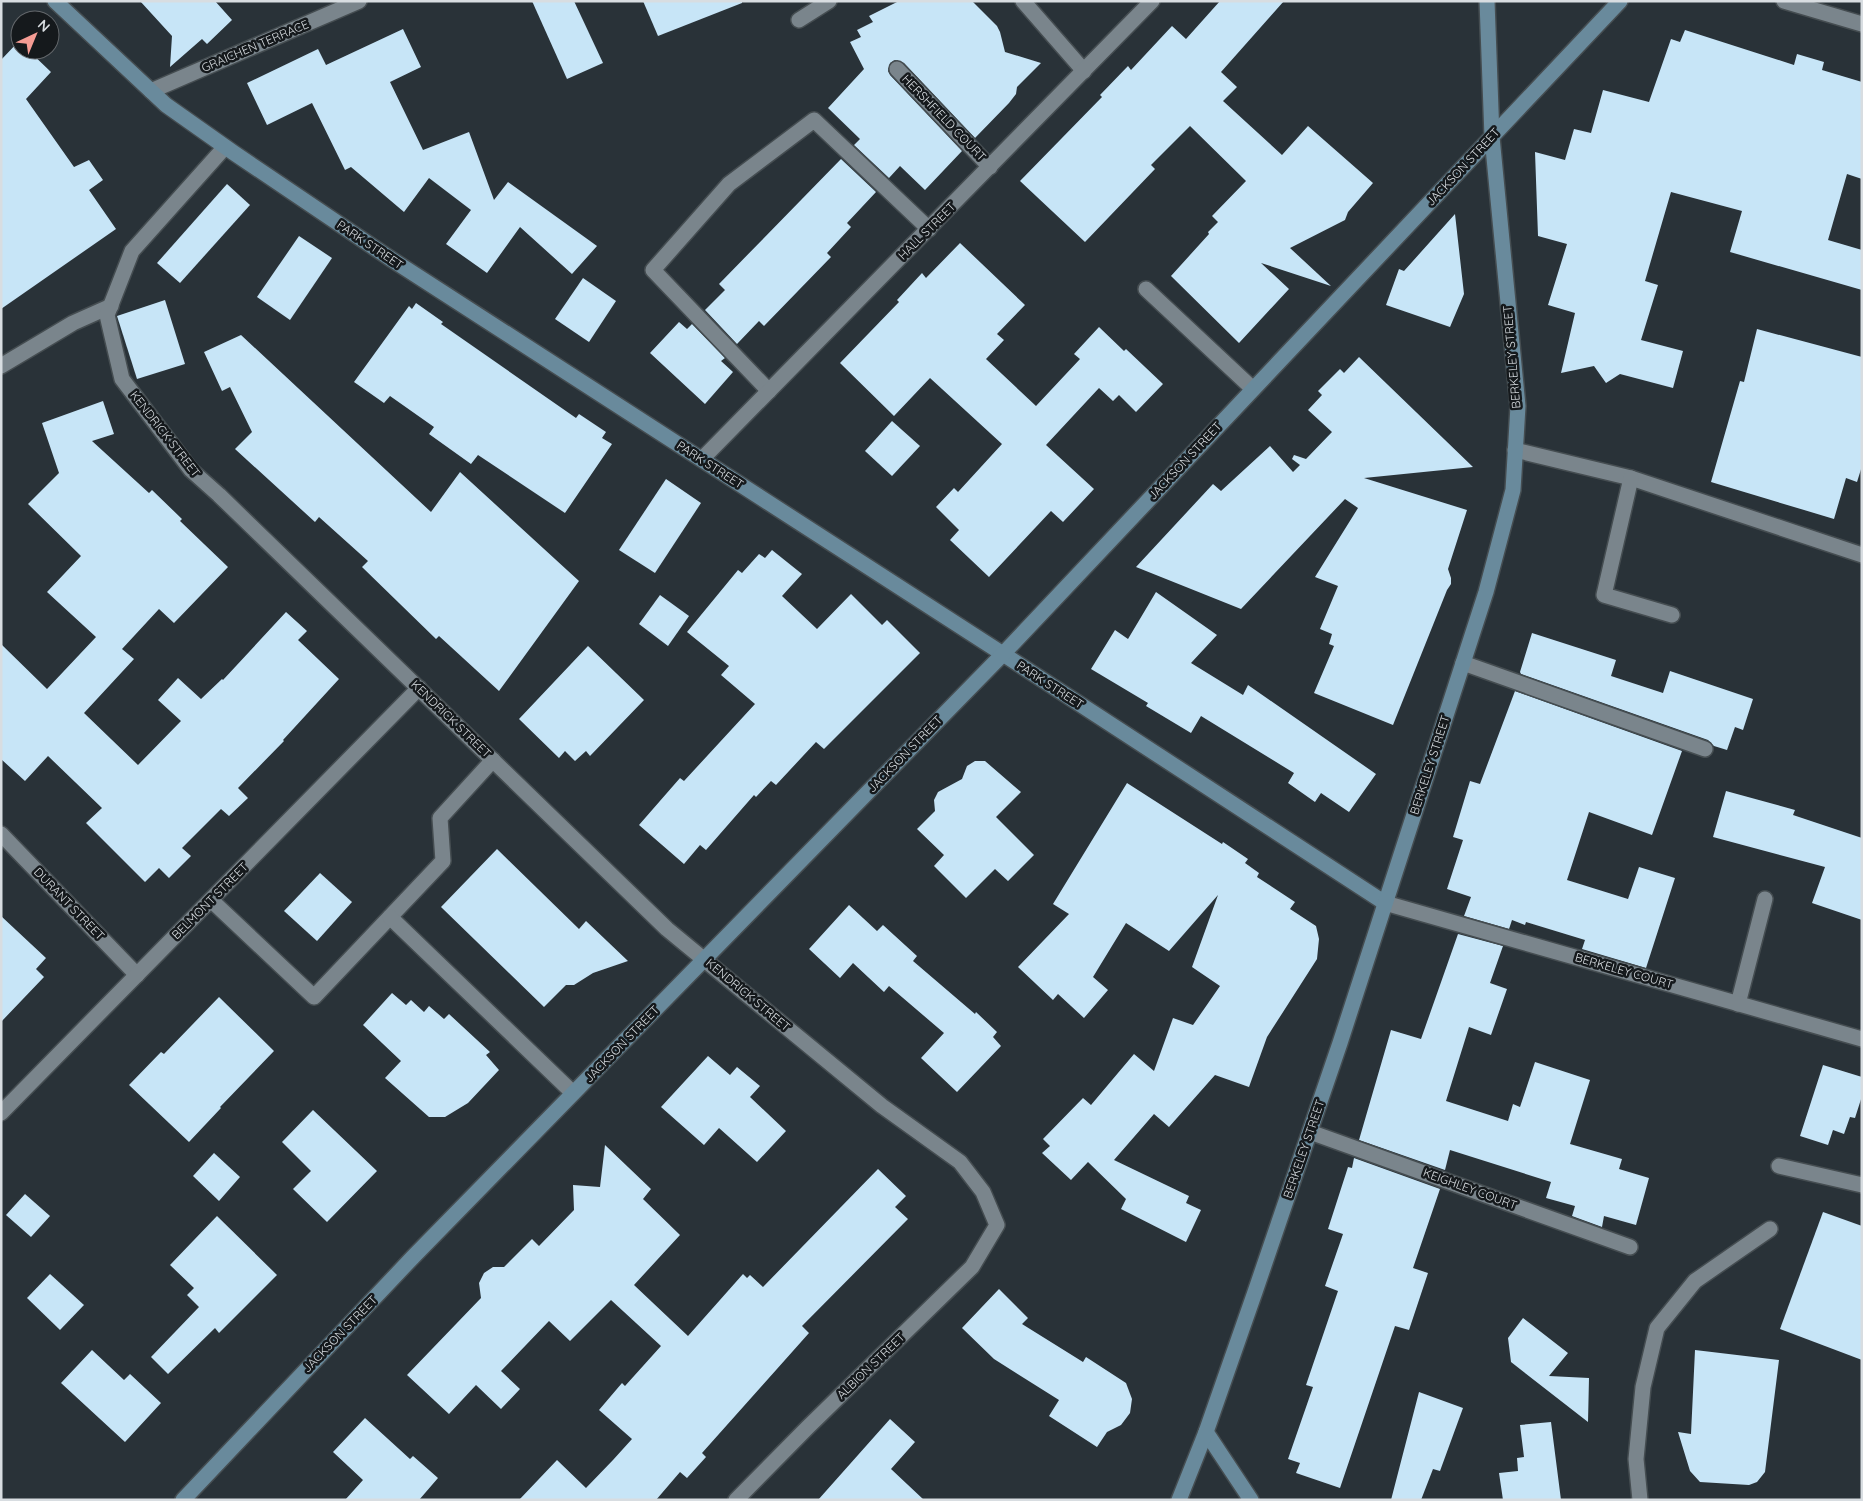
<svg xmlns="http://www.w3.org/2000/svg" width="1863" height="1501" viewBox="0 0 1863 1501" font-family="Quicksand,sans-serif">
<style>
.building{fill:#c7e5f7}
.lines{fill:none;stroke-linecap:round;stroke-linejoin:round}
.lane-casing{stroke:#454d51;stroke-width:18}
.street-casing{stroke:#454d51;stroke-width:18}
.secondary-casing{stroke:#454d51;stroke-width:18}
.lane{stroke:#7a858c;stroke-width:15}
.street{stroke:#7a858c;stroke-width:15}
.secondary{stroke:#698a9c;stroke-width:15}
.labels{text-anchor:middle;stroke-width:5;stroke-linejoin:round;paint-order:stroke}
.street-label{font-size:12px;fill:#d8dde1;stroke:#15191c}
</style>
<rect width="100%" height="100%" fill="#293238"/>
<!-- building -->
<g class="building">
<polygon points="140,1 215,1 232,20 207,44 202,39 170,67 172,36"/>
<polygon points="532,1 574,1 603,63 567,79"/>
<polygon points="643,1 742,1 742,3 658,36"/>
<polygon points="899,1 972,1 997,26 1000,32 1005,52 1041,63 1017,87 1016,94 1009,103 975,138 904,63 895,60 890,63 888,71 890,75 962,151 925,190 900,166 889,178 854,145 860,139 828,108 864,69 850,42 861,37 857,30 873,22 869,16"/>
<polygon points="1220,1 1284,1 1221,72 1237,87 1223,101 1282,155 1308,126 1373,183 1348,212 1345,220 1290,248 1331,286 1261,263 1289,289 1239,343 1171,276 1209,234 1208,232 1218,222 1212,216 1246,181 1190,126 1151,165 1155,169 1085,242 1020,181 1102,97 1100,95 1128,66 1131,70 1172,26 1186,39"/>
<polygon points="403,29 421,67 390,82 423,150 469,132 494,200 508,182 597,246 572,274 520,227 487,273 446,244 471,210 429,178 404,212 351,167 345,170 312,103 267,125 247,83 318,49 326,65"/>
<polygon points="1685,30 1794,65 1797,54 1824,62 1822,70 1862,82 1862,179 1847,174 1828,240 1862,250 1862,290 1730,252 1742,211 1671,192 1645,281 1658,285 1641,340 1683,351 1673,388 1620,374 1606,383 1594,366 1561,373 1575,313 1548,305 1567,244 1538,236 1535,152 1565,160 1574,129 1591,133 1603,90 1649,102 1671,39 1680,42"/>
<polygon points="19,41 20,50 28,50 51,72 26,99 74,167 89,160 103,180 89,190 116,229 1,309 1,60"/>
<polygon points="841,159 876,192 847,223 851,227 827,253 831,257 764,326 759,321 737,344 705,310 725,290 719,284"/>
<polygon points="227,184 250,205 180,283 157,263"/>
<polygon points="1455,214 1464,294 1450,327 1386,305 1399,269 1404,271"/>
<polygon points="299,236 332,258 290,320 257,297"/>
<polygon points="960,243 1025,305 997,334 1004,340 986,359 1036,406 1080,359 1074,354 1099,327 1124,351 1126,349 1163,384 1136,412 1119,395 1113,401 1099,388 1046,445 1094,489 1063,522 1051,511 989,577 950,540 959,530 936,507 954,488 958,492 1002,444 930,378 894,416 840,363 899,302 897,300 922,273 926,278"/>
<polygon points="583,278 616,301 589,342 555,319"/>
<polygon points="165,300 185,364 137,379 117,316"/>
<polygon points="416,303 443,322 441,324 576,418 579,414 606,432 602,438 612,444 565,513 478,455 471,464 429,434 434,427 390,396 384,403 354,382 409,306 412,309"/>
<polygon points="679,322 687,329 692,324 725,358 721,361 733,372 705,404 650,353"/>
<polygon points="1757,329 1862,357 1862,466 1857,482 1846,478 1834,519 1711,482 1740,381 1744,382"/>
<polygon points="241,335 431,512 460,472 579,581 499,691 439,636 436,639 362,567 368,561 319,517 315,522 235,449 252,432 230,387 222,391 204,352"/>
<polygon points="1359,357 1473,467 1364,478 1467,510 1448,569 1451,578 1451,584 1447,590 1393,725 1314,693 1334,646 1329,644 1332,634 1320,629 1338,586 1315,577 1358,508 1345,499 1241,609 1136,567 1213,484 1221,491 1270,446 1293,472 1300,465 1292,459 1294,455 1306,459 1332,432 1308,410 1322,395 1318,391 1340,369 1344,373"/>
<polygon points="103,401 114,434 92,441 149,493 152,490 182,519 180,521 228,567 174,623 159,609 122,649 134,659 84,713 138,765 181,721 158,700 178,678 201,699 222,679 223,680 286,612 307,631 298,640 339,679 283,740 284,741 238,788 248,798 229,816 221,809 182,848 191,856 169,878 159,868 145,882 86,823 102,808 48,756 25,781 1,759 1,644 47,689 96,637 47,592 81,556 28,504 59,473 42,423"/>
<polygon points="892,421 920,446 892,476 865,451"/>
<polygon points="666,479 701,503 655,573 619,550"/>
<polygon points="772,550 802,574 782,596 817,629 851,594 882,625 887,620 920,653 824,749 816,742 776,785 771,781 756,797 754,795 706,850 700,845 684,864 639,825 680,778 684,781 755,704 721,675 729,666 687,632 738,570 742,573 759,554 765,558"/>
<polygon points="1156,592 1217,635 1191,663 1243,695 1248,685 1376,774 1349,812 1321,793 1315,802 1288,783 1294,773 1201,716 1191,733 1146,706 1148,703 1091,669 1115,630 1128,639"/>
<polygon points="660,595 689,616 668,646 639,624"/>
<polygon points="1532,633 1616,660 1611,676 1663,693 1670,671 1753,699 1743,730 1735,727 1727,750 1714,746 1708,740 1521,674 1520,672"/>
<polygon points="588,646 644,700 590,756 586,751 575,761 565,751 559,758 519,719"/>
<polygon points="1515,691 1682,751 1652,835 1589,812 1567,880 1628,899 1639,867 1675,878 1646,968 1582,949 1585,940 1526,922 1525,925 1512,920 1509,929 1464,916 1471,897 1447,889 1463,840 1453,837 1470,781 1480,784"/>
<polygon points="975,761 985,761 1021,792 996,817 1034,855 1008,881 995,869 966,898 934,866 944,855 917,829 935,811 934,800 938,792 962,779 967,766"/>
<polygon points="1127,783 1222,844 1223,842 1248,859 1245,863 1259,873 1257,877 1295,902 1290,909 1316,926 1319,939 1317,959 1267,1037 1249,1087 1215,1075 1169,1127 1154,1114 1114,1160 1189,1196 1186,1203 1201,1210 1186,1242 1121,1209 1126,1199 1088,1162 1071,1180 1042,1153 1050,1146 1043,1139 1083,1098 1091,1105 1134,1054 1154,1071 1173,1018 1193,1025 1220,986 1192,967 1218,895 1169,951 1126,923 1093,977 1108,990 1084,1018 1058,994 1053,1000 1018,967 1069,914 1053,904"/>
<polygon points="1726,791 1795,810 1793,815 1862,838 1862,920 1812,903 1825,867 1713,837"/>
<polygon points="497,849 579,929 586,921 628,961 593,973 574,985 566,985 544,1007 441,907"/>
<polygon points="320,873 352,902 317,941 284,911"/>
<polygon points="849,905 877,931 883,925 917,956 913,961 975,1014 976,1012 997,1032 993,1037 1001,1046 957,1092 921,1058 944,1033 889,986 884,992 853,963 840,978 809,949"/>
<polygon points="1,916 46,958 36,969 44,977 1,1022"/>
<polygon points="1458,934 1503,946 1490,983 1507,989 1491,1035 1469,1027 1446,1101 1508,1121 1513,1104 1520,1107 1535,1062 1590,1080 1570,1144 1622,1159 1619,1169 1649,1178 1636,1225 1604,1216 1602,1227 1572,1216 1575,1206 1546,1198 1551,1182 1450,1150 1445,1170 1359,1140 1391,1030 1421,1039"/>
<polygon points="392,993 406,1005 411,1000 424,1012 429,1006 444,1019 449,1014 490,1052 486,1055 499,1070 468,1103 445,1117 429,1117 385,1078 401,1061 363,1025"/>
<polygon points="219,997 274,1051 220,1107 221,1108 189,1142 129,1085 161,1052 164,1054"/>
<polygon points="708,1056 730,1075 737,1067 760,1086 750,1097 786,1131 757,1162 719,1128 704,1145 661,1107"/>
<polygon points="1823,1065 1862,1077 1862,1096 1855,1118 1850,1117 1844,1134 1833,1130 1828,1145 1800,1136"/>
<polygon points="313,1110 377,1171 327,1222 293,1189 311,1171 282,1142"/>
<polygon points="605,1145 651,1189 643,1199 680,1235 634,1285 688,1336 743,1274 747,1278 750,1275 763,1287 878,1169 906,1196 895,1207 908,1219 802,1326 809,1333 702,1453 706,1457 687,1478 680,1472 656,1500 519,1500 557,1460 586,1488 613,1460 632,1439 599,1410 622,1383 625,1386 661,1346 611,1300 570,1341 549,1321 501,1371 520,1389 501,1409 476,1385 449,1414 407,1375 481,1298 479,1283 484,1273 493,1267 504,1267 532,1239 539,1246 574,1210 573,1185 600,1187"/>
<polygon points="214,1153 240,1177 219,1201 193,1176"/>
<polygon points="1354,1158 1440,1189 1413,1268 1428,1273 1409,1330 1395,1326 1340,1488 1296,1473 1300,1463 1288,1459 1313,1387 1306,1385 1338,1291 1325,1286 1343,1234 1328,1229 1348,1167 1352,1168"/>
<polygon points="25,1194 50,1216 31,1237 6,1215"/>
<polygon points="1823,1212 1862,1226 1862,1360 1780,1329"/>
<polygon points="217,1216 277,1275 219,1333 215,1328 168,1374 151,1357 199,1307 187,1295 194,1288 170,1265"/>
<polygon points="50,1274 84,1305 60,1330 27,1298"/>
<polygon points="999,1289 1028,1318 1022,1324 1083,1362 1086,1357 1126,1383 1132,1399 1130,1413 1121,1425 1107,1432 1097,1447 1049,1416 1059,1400 994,1359 962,1328"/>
<polygon points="1523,1318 1568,1353 1549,1376 1589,1378 1588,1422 1511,1362 1508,1338"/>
<polygon points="92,1350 124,1380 130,1374 161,1403 125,1442 61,1383"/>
<polygon points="1695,1350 1779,1360 1765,1472 1757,1482 1749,1485 1700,1482 1690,1471 1678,1432 1691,1434"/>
<polygon points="1419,1392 1463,1408 1440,1471 1433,1469 1421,1500 1391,1500"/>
<polygon points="365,1418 410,1459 413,1456 438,1478 419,1500 345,1500 363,1480 333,1452"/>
<polygon points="890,1419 915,1442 891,1469 924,1500 818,1500"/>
<polygon points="1551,1422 1561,1500 1503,1500 1499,1473 1518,1471 1517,1458 1524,1457 1520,1425"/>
</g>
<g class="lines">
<defs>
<g id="lane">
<polyline points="1146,289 1253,389"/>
<polyline points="1,366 73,323 111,306"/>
<polyline points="769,391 653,270 729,184 814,120 929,229"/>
<polyline points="1515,450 1631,478 1862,555"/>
<polyline points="1631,478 1604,595 1672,615"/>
<polyline points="1463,663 1705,749"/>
<polyline points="211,900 314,997 443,861 440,818 493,760"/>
<polyline points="390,917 573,1093"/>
<polyline points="1738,1004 1765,899"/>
<polyline points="1640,1500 1636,1459 1643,1387 1657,1328 1695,1281 1770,1229"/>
</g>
<g id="street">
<polyline points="1023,1 1084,71"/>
<polyline points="1784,1 1862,24"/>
<polyline points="799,20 829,1"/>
<polyline points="897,69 990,167"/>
<polyline points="151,91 359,1"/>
<polyline points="225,147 132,251 107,315 122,379 191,470 219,495 667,929 882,1106 960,1162 983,1192 997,1225 972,1267 808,1427 736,1500"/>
<polyline points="702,459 1152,1"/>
<polyline points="1,834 137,975"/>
<polyline points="1385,903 1862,1039"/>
<polyline points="1,1113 419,688"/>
<polyline points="1310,1132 1630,1247"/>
<polyline points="1779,1166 1862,1185"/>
</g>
<g id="secondary">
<polyline points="55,1 166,105 234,153 391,259 1003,654 1385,903"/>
<polyline points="1206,1432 1251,1500"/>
<polyline points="183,1500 413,1257 1003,654 1620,1"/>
<polyline points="1179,1500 1206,1432 1255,1292 1340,1043 1486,592 1513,490 1518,406 1492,137 1487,1"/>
</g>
</defs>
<!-- lane casing -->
<use href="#lane" class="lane-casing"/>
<!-- street casing -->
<use href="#street" class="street-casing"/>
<!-- secondary casing -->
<use href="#secondary" class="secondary-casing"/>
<!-- lane -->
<use href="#lane" class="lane"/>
<!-- street -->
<use href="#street" class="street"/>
<!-- secondary -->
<use href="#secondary" class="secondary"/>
</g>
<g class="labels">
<!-- street labels -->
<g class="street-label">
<text transform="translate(255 46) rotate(-23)" y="4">GRAICHEN TERRACE</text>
<text transform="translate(944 118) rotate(46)" y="4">HERSHFIELD COURT</text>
<text transform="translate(1463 167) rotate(-47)" y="4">JACKSON STREET</text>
<text transform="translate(927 231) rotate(-45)" y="4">HALL STREET</text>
<text transform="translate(370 245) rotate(34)" y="4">PARK STREET</text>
<text transform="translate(1512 357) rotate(-95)" y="4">BERKELEY STREET</text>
<text transform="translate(165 434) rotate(52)" y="4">KENDRICK STREET</text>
<text transform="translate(1185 461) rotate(-47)" y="4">JACKSON STREET</text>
<text transform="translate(710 465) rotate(33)" y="4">PARK STREET</text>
<text transform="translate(1050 685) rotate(33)" y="4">PARK STREET</text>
<text transform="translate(451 719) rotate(44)" y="4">KENDRICK STREET</text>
<text transform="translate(905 754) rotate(-46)" y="4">JACKSON STREET</text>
<text transform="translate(1430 765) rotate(-72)" y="4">BERKELEY STREET</text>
<text transform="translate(210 901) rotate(-45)" y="4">BELMONT STREET</text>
<text transform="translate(69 904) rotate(46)" y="4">DURANT STREET</text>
<text transform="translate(1624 971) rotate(16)" y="4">BERKELEY COURT</text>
<text transform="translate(748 995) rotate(40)" y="4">KENDRICK STREET</text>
<text transform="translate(622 1044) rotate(-46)" y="4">JACKSON STREET</text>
<text transform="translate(1304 1149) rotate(-71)" y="4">BERKELEY STREET</text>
<text transform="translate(1470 1189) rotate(20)" y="4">KEIGHLEY COURT</text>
<text transform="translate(340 1334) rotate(-46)" y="4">JACKSON STREET</text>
<text transform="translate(871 1366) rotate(-44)" y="4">ALBION STREET</text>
</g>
</g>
<!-- border -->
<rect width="1863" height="1501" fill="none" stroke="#d8dde1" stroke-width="5"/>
<!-- north arrow -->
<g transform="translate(35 35) rotate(44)"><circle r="24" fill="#15191c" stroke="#63676b"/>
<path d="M0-4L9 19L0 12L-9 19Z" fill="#f59c94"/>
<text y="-8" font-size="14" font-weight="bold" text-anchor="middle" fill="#d8dde1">N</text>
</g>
</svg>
